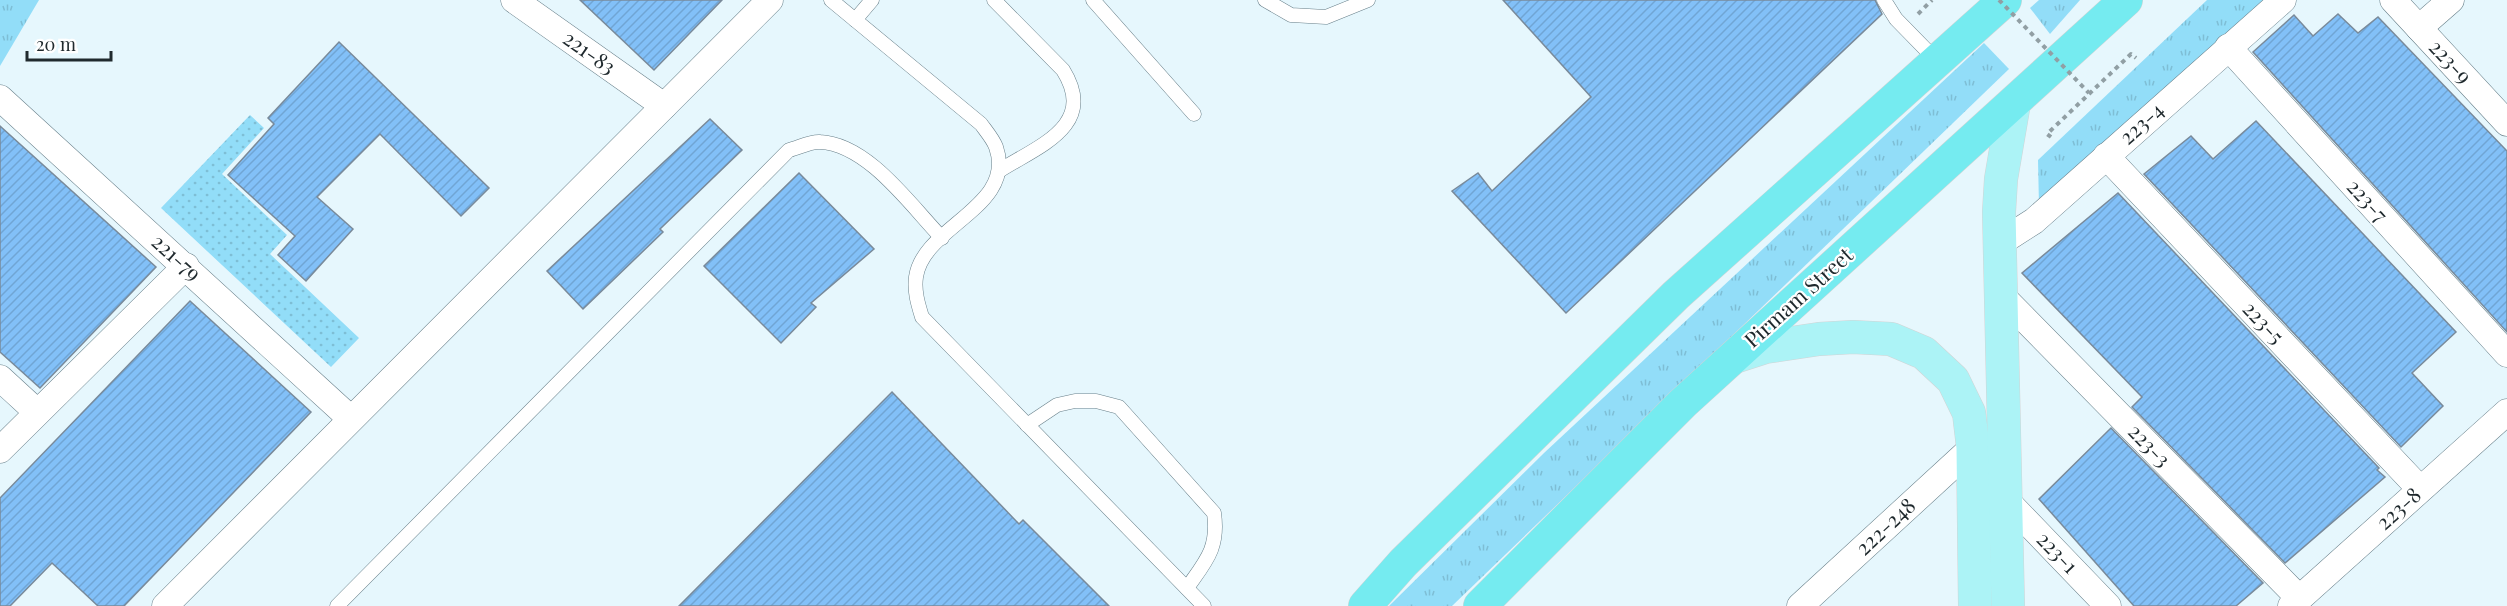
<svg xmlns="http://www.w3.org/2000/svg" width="2507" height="606" viewBox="0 0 2507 606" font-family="'Playfair Display',serif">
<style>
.grass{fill:url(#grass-tufts)}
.garden{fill:url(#garden-dots)}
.building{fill:url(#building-hatch);stroke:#798a9a;stroke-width:1.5}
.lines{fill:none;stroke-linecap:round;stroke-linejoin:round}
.lane-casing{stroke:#677f89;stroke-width:15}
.street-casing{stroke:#677f89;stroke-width:27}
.primary-casing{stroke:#d2d4d5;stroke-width:34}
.highway-casing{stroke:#d2d4d5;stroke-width:34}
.path{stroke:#919fa4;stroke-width:4;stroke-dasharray:4.5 4.5;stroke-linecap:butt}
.lane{stroke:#fff;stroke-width:14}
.street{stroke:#fff;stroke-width:26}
.primary{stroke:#acf3f6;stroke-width:33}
.highway{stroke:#75ebf0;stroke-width:33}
.path-bridge{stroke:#919fa4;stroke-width:4;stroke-dasharray:4.5 4.5;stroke-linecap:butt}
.labels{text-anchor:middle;stroke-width:4.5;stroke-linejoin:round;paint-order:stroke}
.street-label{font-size:21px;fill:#202a2e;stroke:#fff}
</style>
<defs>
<pattern id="grass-tufts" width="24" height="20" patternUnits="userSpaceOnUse" patternTransform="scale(1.5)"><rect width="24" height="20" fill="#92ddf8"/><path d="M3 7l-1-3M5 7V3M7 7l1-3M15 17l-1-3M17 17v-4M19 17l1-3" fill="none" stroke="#7ebed5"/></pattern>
<pattern id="garden-dots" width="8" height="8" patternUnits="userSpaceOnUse" patternTransform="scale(1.5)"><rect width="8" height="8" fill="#92ddf8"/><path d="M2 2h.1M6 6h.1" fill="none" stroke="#7ebed5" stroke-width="1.8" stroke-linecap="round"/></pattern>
<pattern id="building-hatch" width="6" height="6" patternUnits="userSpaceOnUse" patternTransform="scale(1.5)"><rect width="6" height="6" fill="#82c0f8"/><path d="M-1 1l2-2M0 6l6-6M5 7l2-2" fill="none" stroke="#70a5d5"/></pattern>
</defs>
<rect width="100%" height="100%" fill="#e6f7fd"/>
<!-- grass -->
<g class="grass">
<polygon points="0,0 39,0 0,66"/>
<polygon points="2039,0 2080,0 2050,34 2030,8"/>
<polygon points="2207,0 2265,0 2039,206 2038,160"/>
<polygon points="1984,43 2009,69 1452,606 1389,606 1544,453"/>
</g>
<!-- garden -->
<polygon class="garden" points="250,115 264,128 222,174 287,235 270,254 359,338 331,367 161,208"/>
<!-- building -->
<g class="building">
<polygon points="580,0 722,0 654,70"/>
<polygon points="1503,0 1875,0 1882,14 1566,313 1452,191 1478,173 1492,191 1591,97"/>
<polygon points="2338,14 2358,33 2378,17 2507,151 2507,332 2253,52 2294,15 2313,36"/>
<polygon points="339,42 489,188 461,216 380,134 317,197 353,229 306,281 278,255 295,236 228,175 274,124 268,118"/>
<polygon points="710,119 742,150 660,229 663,232 583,309 547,271"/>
<polygon points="2256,121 2456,332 2412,373 2443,406 2401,447 2144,174 2191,136 2213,159"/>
<polygon points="0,126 156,267 40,388 0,352"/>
<polygon points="799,173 874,249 811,303 816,307 781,343 704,266"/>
<polygon points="2118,193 2379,468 2377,470 2385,477 2285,563 2132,407 2142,397 2022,273"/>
<polygon points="190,301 311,412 124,606 98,606 52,563 10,606 0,606 0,498"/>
<polygon points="892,392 1019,524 1023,520 1109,606 679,606"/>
<polygon points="2111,428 2263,583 2236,606 2134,606 2039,499"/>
</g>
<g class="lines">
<defs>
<g id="lane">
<path d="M831 0 981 124C986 131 993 139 996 147 1017 207 923 226 916 277 914 291 918 304 922 317L1204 606"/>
<path d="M994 0 1063 70C1098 126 1038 146 999 171"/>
<polyline points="1093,0 1194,114"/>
<polyline points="1265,0 1291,15 1326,17 1368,0"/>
<polyline points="1884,0 1896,19 1938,62"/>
<polyline points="855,20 872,0"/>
<path d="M1027 425 1057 405 1075 401H1096L1119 407 1214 513C1219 548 1206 561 1187 588"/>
<path d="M337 606 789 150C798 148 811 141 820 142 868 144 911 206 942 238"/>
</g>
<g id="street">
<polyline points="514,0 664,106"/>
<polyline points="2393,0 2507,123"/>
<polyline points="2419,28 2451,0"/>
<polyline points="2228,47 2507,354"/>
<polyline points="0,98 351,419"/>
<polyline points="2106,156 2420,489"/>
<polyline points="1998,244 2034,221 2283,0"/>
<polyline points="2000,294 2299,598"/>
<polyline points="0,378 37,412"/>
<polyline points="0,450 186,266"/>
<polyline points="2006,500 2108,606"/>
<polyline points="165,606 770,0"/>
<polyline points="1800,606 1973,447"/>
<polyline points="2291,606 2507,412"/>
</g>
<g id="primary">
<polyline points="1734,357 1765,347 1819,339 1853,337 1891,339 1924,353 1953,380 1969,413 1973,447 1975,606"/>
<polyline points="2008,606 1999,212 2001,179 2014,103"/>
</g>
<g id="highway">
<polyline points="1365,606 1403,563 1676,295 2005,0"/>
<polyline points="1480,606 1683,403 2126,0"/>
</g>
</defs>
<!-- lane casing -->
<use href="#lane" class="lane-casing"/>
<!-- street casing -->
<use href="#street" class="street-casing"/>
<!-- primary casing -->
<use href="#primary" class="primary-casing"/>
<!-- highway casing -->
<use href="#highway" class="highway-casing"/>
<!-- path -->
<g class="path">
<polyline points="1918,14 1932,0"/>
<polyline points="2051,137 2047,134 2131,54 2136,58"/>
</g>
<!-- lane -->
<use href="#lane" class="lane"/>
<!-- street -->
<use href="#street" class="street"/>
<!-- primary -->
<use href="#primary" class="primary"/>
<!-- highway -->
<use href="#highway" class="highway"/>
<!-- path-bridge -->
<polyline class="path-bridge" points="1999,0 2089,93"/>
</g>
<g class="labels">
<!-- street labels -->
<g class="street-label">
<text transform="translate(589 53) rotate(35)" y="7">221-83</text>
<text transform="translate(2450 62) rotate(47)" y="7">223-9</text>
<text transform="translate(2142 124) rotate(-42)" y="7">223-4</text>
<text transform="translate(2367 201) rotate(48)" y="7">223-7</text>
<text transform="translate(176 258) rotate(42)" y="7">221-79</text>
<text transform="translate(1799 298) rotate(-42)" y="7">Pirmam Street</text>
<text transform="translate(2263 323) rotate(47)" y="7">223-5</text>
<text transform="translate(2149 446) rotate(46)" y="7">223-3</text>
<text transform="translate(2399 509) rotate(-42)" y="7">223-8</text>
<text transform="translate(1886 527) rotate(-43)" y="7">222-248</text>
<text transform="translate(2057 553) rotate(46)" y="7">223-1</text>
</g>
</g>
<!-- scale -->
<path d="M27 51v9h84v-9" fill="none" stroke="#202a2e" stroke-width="3"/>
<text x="36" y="51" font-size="18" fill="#202a2e" stroke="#ffffff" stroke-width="4.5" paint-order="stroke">20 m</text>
</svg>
